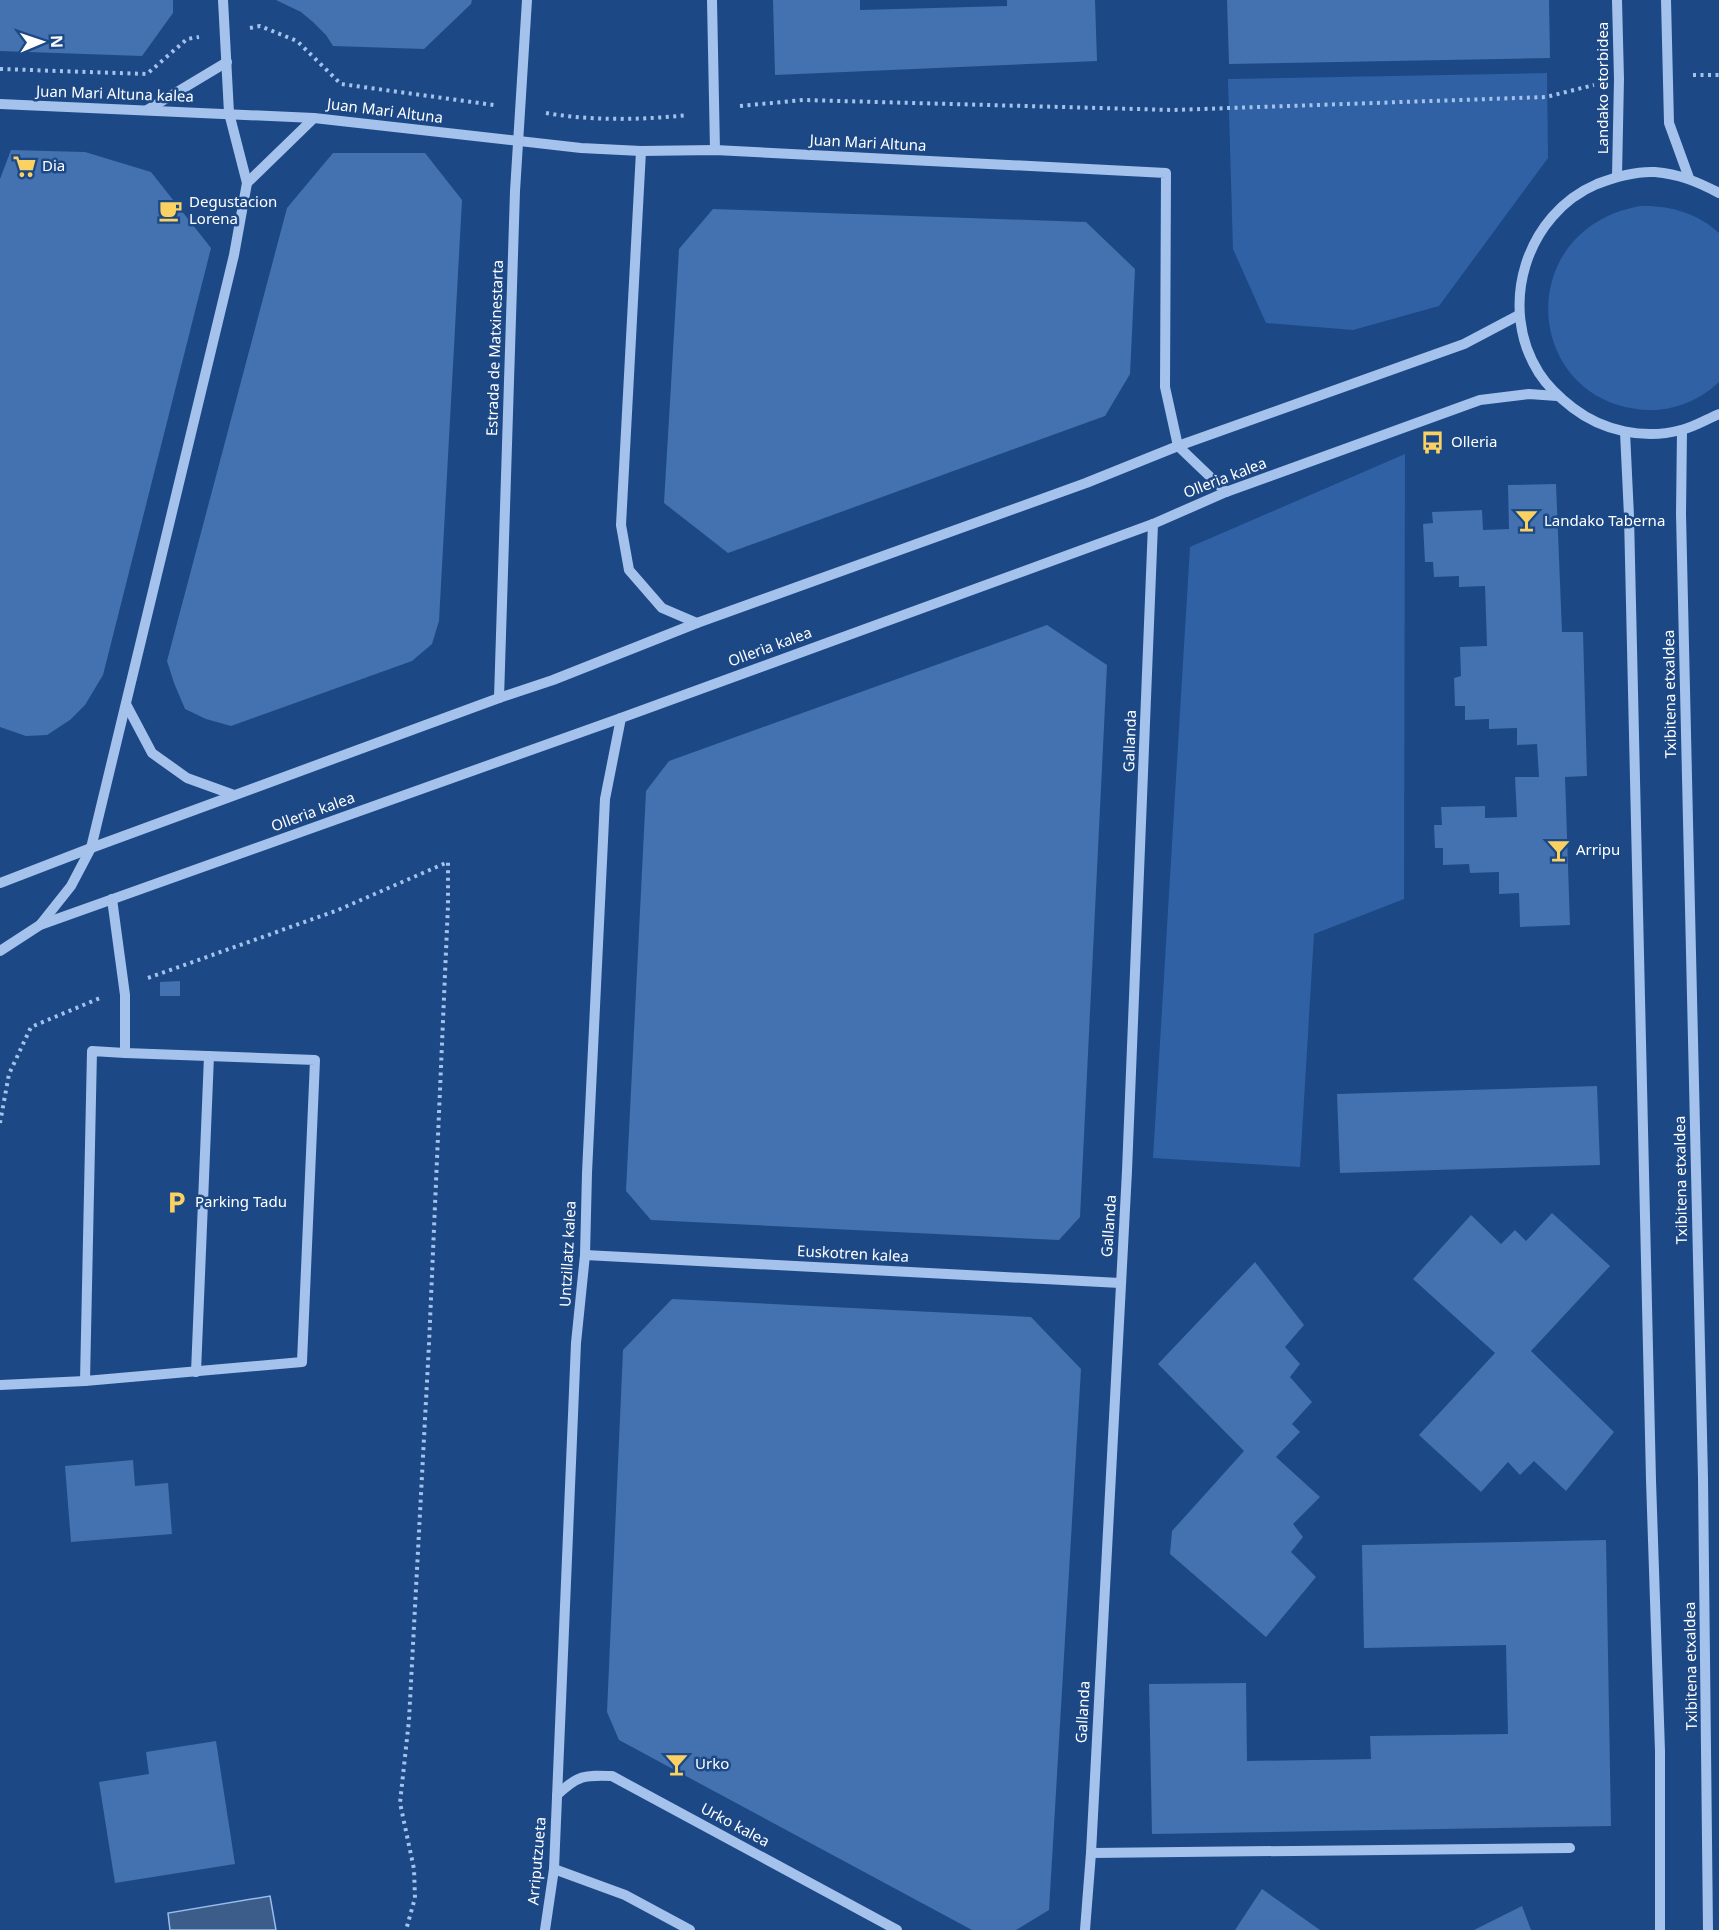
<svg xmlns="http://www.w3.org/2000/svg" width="1719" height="1930" viewBox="0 0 1719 1930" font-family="'Noto Sans',sans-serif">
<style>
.green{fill:#2f61a4}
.water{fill:#3c5c89;stroke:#97bded;stroke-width:1.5}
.building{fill:#4471af}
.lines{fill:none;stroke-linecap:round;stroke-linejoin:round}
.path{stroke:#a4c2eb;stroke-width:4;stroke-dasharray:3 4.5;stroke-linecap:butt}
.minor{stroke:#a4c2eb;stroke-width:10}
.labels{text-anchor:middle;stroke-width:5;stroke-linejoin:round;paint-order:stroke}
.street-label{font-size:15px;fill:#fff;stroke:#1c4886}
.poi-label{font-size:15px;fill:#fff;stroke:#1c4886;text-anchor:start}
</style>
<rect width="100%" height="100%" fill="#1c4886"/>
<!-- green -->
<g class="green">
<polygon points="1547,73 1548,158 1439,306 1353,330 1266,323 1233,249 1228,79"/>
<path d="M1640 206C1669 205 1698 213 1719 233V382C1700 400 1674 411 1648 410 1524 405 1509 230 1640 206Z"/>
<polygon points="1405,454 1404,899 1314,934 1300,1167 1153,1158 1190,547"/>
</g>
<!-- water -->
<polygon class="water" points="270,1896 276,1930 170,1930 168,1913"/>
<!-- building -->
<g class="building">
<polygon points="0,0 173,0 173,13 142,56 0,51"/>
<polygon points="276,0 472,0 471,4 424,49 333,46 326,35 313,22 301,12"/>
<polygon points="773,0 860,0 860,10 1007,6 1007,0 1095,0 1097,61 775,75"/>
<polygon points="1227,0 1549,0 1550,58 1229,64"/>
<polygon points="11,150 85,152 151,172 211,248 103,675 85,705 70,720 47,735 26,736 0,727 0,179"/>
<polygon points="333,153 425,153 462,200 439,621 432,644 412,661 231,726 206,719 185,709 174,683 167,661 287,208"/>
<polygon points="713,209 1086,222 1135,269 1130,374 1105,416 728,553 664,503 679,249"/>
<polygon points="1556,484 1562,632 1583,632 1587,776 1565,777 1570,925 1520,927 1519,893 1499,894 1499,872 1470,873 1469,864 1443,865 1443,848 1435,848 1434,825 1442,825 1441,807 1485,806 1485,818 1517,817 1515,777 1539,777 1537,744 1517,745 1517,728 1489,729 1489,719 1465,720 1465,706 1455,706 1454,678 1461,676 1460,647 1487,646 1485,586 1459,587 1459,576 1434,577 1433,562 1425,562 1423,524 1433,523 1432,512 1482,510 1483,530 1509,529 1508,485"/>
<polygon points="1047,625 1107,665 1080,1217 1059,1240 651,1220 626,1191 646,791 669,761"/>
<polygon points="180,981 180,996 160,996 160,982"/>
<polygon points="1597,1086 1600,1165 1340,1173 1337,1094"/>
<polygon points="1552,1213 1610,1266 1531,1351 1614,1432 1566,1491 1534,1461 1520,1475 1508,1462 1481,1492 1419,1435 1495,1353 1413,1279 1471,1215 1501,1244 1515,1230 1526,1241"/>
<polygon points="1255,1262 1304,1325 1285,1347 1300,1364 1290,1377 1312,1402 1292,1424 1300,1432 1276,1457 1320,1497 1293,1524 1303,1537 1291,1552 1316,1577 1266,1637 1170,1554 1172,1531 1244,1451 1158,1364"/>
<polygon points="672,1299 1031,1317 1081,1369 1049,1910 1016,1930 972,1930 619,1740 607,1712 623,1350"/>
<polygon points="133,1460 135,1486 168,1483 172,1534 71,1542 65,1466"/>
<polygon points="1606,1540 1611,1826 1152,1834 1149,1684 1246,1683 1247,1761 1371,1759 1370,1736 1508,1734 1506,1645 1364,1648 1362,1545"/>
<polygon points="216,1741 235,1864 115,1883 99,1782 149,1774 146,1752"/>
<polygon points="1262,1889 1320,1930 1235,1930"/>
<polygon points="1522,1906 1531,1930 1474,1930"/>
</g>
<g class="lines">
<!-- path -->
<g class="path">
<polyline points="250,28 260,26 297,41 341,84 494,105"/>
<polyline points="0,69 147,74 187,39 199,37"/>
<polyline points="1693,75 1719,75"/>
<polyline points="740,106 803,100 1173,110 1546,97 1594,85"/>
<path d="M546 113C592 121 642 120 688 115"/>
<polyline points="148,978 338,910 448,862 448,905 429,1344 409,1720 400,1803 414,1869 415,1898 406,1930"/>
<polyline points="0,1123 9,1074 31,1027 100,998"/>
</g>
<!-- minor -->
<g class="minor">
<polyline points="712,0 715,150"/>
<polyline points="1666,0 1669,123 1689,178"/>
<polyline points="0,104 314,118 581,148 641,151 715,150 1166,173 1165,387 1178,446 1226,492"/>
<polyline points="147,110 227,62"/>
<polyline points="641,151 621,525 629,570 662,608 697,623"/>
<polyline points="1617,176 1619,79 1617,0"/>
<polyline points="247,183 314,118"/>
<path d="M1719 193C1698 182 1679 174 1655 172 1635 171 1615 177 1597 184 1526 214 1497 307 1539 373 1548 387 1560 398 1573 408 1603 431 1644 440 1681 430 1694 427 1707 419 1719 414"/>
<polyline points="1682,430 1681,514 1703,1478 1708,1930"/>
<polyline points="1625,432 1629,516 1651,1480 1660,1751 1660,1930"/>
<polyline points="499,698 515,191 527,0"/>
<polyline points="126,704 152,753 187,778 234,795"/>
<polyline points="0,883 91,848 499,698 553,680 697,623 1086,483 1178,446 1464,344 1519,315"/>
<polyline points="112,899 125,995 125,1053 92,1051 85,1381 302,1362 315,1060 125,1053"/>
<polyline points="40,925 71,886 91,848 234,255 247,183 229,113 223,0"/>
<polyline points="0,951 40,925 621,718 1153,524 1226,492 1480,400 1529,394 1557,396"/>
<polyline points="585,1255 1120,1283"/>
<polyline points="196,1372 209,1056"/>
<polyline points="0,1385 85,1381"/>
<path d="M557 1795C578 1775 584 1775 612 1776L897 1930"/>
<polyline points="1091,1853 1570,1848"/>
<polyline points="554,1869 625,1895 690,1930"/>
<polyline points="545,1930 554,1869 576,1343 585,1255 587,1173 605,799 621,718"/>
<polyline points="1085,1930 1091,1853 1127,1171 1153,524"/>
</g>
</g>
<!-- icons -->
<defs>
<symbol id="supermarket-bare" viewBox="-9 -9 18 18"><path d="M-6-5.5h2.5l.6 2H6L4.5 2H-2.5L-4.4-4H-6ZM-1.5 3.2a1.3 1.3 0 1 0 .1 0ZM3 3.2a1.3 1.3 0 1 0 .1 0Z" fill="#fbd261" stroke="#1c4886" stroke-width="2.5" paint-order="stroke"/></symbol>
<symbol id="cafe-bare" viewBox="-9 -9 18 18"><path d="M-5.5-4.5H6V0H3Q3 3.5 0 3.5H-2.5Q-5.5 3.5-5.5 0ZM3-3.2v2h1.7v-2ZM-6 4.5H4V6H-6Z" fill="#fbd261" stroke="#1c4886" stroke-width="2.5" paint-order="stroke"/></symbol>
<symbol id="bus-bare" viewBox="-9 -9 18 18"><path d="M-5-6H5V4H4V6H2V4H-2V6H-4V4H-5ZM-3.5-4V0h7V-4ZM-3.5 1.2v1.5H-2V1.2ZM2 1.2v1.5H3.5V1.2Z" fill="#fbd261" stroke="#1c4886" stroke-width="2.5" paint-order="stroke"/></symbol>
<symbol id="bar-bare" viewBox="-9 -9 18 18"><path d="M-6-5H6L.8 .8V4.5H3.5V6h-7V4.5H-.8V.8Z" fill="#fbd261" stroke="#1c4886" stroke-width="2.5" paint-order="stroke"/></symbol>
<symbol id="parking-bare" viewBox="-9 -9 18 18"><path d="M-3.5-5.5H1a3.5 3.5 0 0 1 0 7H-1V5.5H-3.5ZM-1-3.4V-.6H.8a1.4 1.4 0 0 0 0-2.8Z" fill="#fbd261" stroke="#1c4886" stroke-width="2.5" paint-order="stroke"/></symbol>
</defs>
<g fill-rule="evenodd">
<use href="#supermarket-bare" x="8" y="150" width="33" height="33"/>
<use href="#cafe-bare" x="154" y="194" width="33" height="33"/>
<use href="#bus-bare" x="1416" y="426" width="33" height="33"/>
<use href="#bar-bare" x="1510" y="504" width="33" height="33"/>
<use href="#bar-bare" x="1542" y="834" width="33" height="33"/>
<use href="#parking-bare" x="160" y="1186" width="33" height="33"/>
<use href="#bar-bare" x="660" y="1748" width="33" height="33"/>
</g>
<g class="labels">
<!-- street labels -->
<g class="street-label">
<text transform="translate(1603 88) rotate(-90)" y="5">Landako etorbidea</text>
<text transform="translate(115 94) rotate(2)" y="5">Juan Mari Altuna kalea</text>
<text transform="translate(385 111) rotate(7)" y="5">Juan Mari Altuna</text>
<text transform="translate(868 143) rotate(3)" y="5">Juan Mari Altuna</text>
<text transform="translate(495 348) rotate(-88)" y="5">Estrada de Matxinestarta</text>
<text transform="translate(1225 478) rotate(-21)" y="5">Olleria kalea</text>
<text transform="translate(770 647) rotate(-20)" y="5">Olleria kalea</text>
<text transform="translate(1670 694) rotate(-91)" y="5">Txibitena etxaldea</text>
<text transform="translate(1130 741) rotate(-88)" y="5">Gallanda</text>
<text transform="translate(313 812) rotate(-20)" y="5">Olleria kalea</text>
<text transform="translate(1681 1180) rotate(-91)" y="5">Txibitena etxaldea</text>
<text transform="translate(1109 1226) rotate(-86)" y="5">Gallanda</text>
<text transform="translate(568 1254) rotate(-87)" y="5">Untzillatz kalea</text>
<text transform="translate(853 1254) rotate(3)" y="5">Euskotren kalea</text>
<text transform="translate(1691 1666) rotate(-91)" y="5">Txibitena etxaldea</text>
<text transform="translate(1083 1712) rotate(-87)" y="5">Gallanda</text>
<text transform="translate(735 1825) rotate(28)" y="5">Urko kalea</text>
<text transform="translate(537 1861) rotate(-85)" y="5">Arriputzueta</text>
</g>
<!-- poi labels -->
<g class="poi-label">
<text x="42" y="171">Dia</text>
<text x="189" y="207">Degustacion<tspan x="189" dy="17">Lorena</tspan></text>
<text x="1451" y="447">Olleria</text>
<text x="1544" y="526">Landako Taberna</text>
<text x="1576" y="855">Arripu</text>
<text x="195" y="1207">Parking Tadu</text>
<text x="695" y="1769">Urko</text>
</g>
</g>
<!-- north arrow -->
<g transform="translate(42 42) rotate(88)" stroke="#1c4886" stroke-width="4.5" paint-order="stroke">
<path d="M0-4.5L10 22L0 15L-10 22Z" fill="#ffffff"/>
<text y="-9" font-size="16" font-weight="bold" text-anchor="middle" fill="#ffffff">N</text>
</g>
</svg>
